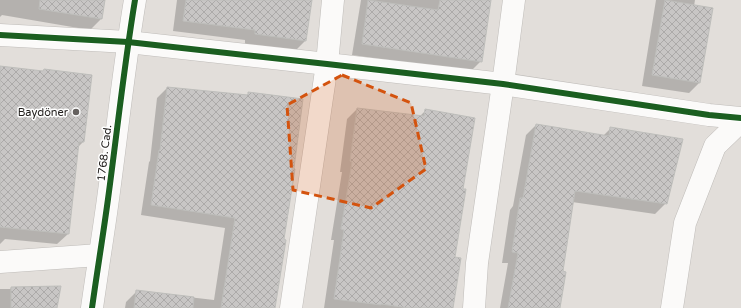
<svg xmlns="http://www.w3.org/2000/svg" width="741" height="308" viewBox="0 0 741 308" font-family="'Varela Round',sans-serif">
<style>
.shadow{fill:#0003}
.building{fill:url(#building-cross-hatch);stroke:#bebebb}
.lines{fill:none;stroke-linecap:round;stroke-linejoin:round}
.minor-casing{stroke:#bfbcb9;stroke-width:23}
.minor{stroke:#fbfaf9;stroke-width:22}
.cycleway-casing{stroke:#fff;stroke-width:8}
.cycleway{stroke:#1b5e20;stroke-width:6}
.marked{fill:#d4530e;fill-opacity:0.2;stroke:#d4530e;stroke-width:3;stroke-dasharray:8 5;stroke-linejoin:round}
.poi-dot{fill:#666260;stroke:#fff;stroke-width:1.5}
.labels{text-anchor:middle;stroke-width:3;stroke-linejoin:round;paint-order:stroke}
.poi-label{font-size:11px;fill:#23201e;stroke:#fff;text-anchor:end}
.street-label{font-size:11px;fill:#23201e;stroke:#fff}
</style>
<defs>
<pattern id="building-cross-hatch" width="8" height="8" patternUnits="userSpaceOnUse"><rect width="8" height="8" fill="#c8c6c5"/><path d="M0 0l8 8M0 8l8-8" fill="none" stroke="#acaaa9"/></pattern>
</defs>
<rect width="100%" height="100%" fill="#e2deda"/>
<!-- shadow -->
<g class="shadow">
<polygon points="0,0 104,0 101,19 90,30 2,15 0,17"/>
<polygon points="177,0 311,0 305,41 295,51 245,45 245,40 173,31"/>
<polygon points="361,0 490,0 481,61 470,72 352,55"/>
<polygon points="656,0 695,0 694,6 712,9 699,83 689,93 642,86"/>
<polygon points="0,67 83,142 77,148 68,234 57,244 5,239 0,244"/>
<polygon points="167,88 246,96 249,93 274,308 125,308 126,302 137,291 214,300 225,228 141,215 149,162 150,161 157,98"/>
<polygon points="357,109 419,117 425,111 462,190 453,258 452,308 324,308 334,240 331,240 342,172 340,172 347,119"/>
<polygon points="536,125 603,136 611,128 666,203 655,214 572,202 561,272 559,308 500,308 508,263 502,263 510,210 513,206 526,135"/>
<polygon points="60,287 56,308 0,308 0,289 10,289 11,288"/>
</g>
<!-- building -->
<g class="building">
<polygon points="40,0 105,0 102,19 39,9"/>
<polygon points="186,0 312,0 306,41 255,34 255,30 183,21"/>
<polygon points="368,0 438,10 440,0 491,0 482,62 362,44"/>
<polygon points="665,0 713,8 700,83 652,75"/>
<polygon points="0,66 43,71 44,69 92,75 84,142 79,142 69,234 0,227"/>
<polygon points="167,87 248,95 248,92 303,99 294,168 295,169 284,239 286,240 275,308 221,308 235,218 151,205 159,150 160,150"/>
<polygon points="357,108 424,116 425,109 475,118 463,189 466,189 455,257 461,258 453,308 408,308 381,304 381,305 334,299 344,230 341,229 352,162 350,161"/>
<polygon points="536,124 609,136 610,127 683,139 667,204 575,191 563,271 566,272 560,308 508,308 518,253 512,252 520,198 523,198"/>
<polygon points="61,286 57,308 11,308 11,287"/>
<polygon points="136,290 194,297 193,308 134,308"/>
</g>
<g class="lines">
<defs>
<g id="minor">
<polyline points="0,35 128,42 327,64 503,84 709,115 741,118"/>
<polyline points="0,262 99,255"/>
<path d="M92 308C97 272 103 236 108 199 117 133 124 66 135 0"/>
<polyline points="291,308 327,64 333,0"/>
<polyline points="474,308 477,263 503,84 514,0"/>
<polyline points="672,308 685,223 715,146 741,121"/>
</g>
</defs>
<!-- minor casing -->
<use href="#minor" class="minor-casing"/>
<!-- minor -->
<use href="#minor" class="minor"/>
<defs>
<g id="cycleway">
<polyline points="0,35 128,42 327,64 503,84 709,115 741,118"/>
<path d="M92 308C97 272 103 236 108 199 117 133 124 66 135 0"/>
</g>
</defs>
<!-- cycleway casing -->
<use href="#cycleway" class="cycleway-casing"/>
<!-- cycleway -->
<use href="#cycleway" class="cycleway"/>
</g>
<!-- marked area -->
<path class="marked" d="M342 75 411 103 426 169 371 208 293 190 287 105Z"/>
<!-- markers -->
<circle class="poi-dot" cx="76" cy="112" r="4"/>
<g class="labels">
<!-- poi labels -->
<g class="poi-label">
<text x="68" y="116">Baydöner</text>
</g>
<!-- street labels -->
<g class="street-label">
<text transform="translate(104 153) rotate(-83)" y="4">1768. Cad.</text>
</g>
</g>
</svg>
